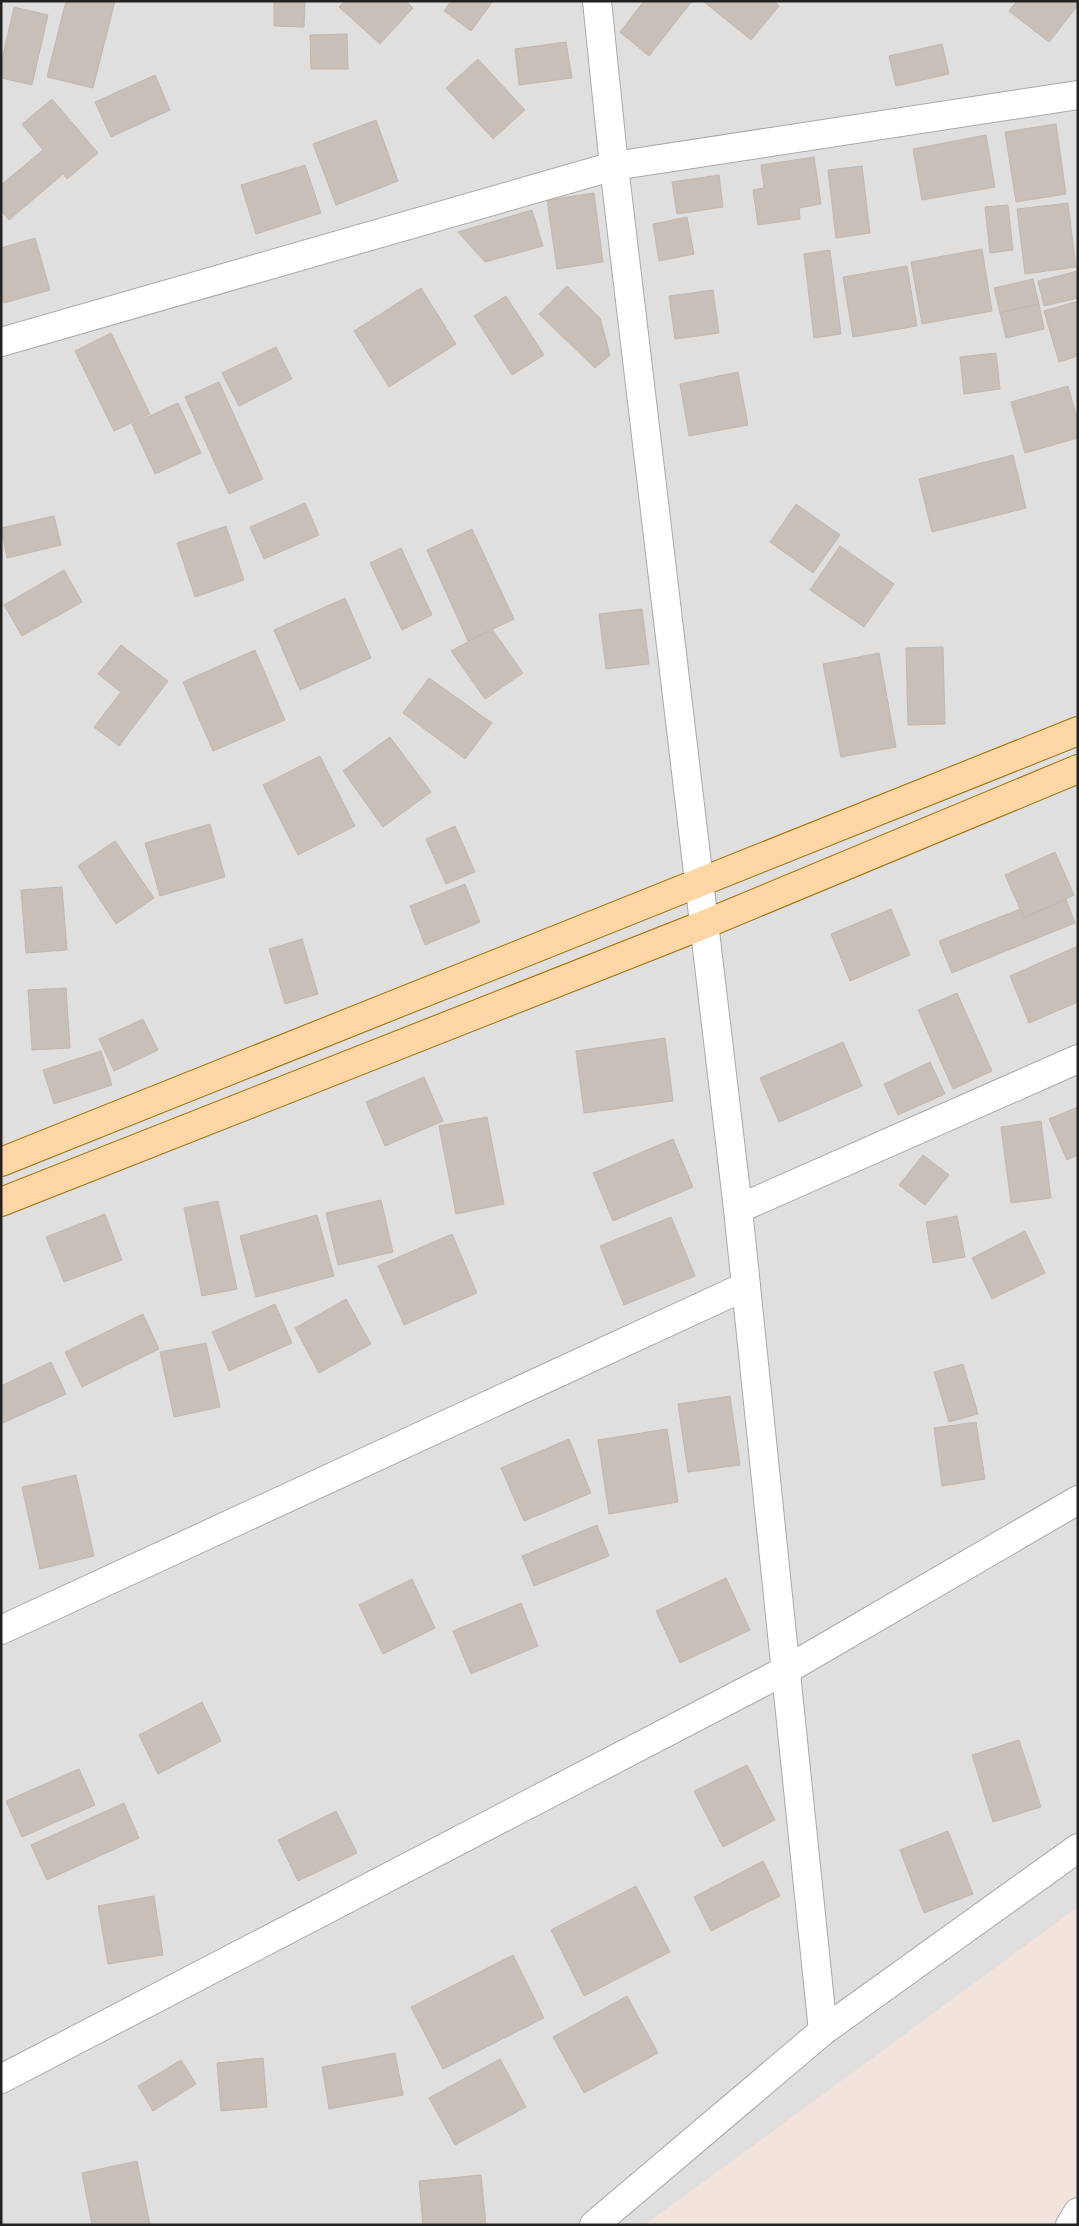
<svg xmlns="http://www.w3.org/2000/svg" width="1079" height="2226" viewBox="0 0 1079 2226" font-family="'Source Sans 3',sans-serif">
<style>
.residential{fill:#e0dfdf}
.military{fill:#f3e3dd}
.building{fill:#c7bfb8;stroke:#c4b6ab}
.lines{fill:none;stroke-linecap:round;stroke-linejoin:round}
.minor-casing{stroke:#a9a9a9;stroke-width:30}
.major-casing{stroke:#a06b00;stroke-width:30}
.minor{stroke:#fff;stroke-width:28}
.major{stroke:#fcd6a4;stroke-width:28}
</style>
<rect width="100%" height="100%" fill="#f2efe9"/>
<!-- residential -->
<rect class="residential" x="1" y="1" width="1077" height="2224"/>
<!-- military -->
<polygon class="military" points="1078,1907 1078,2225 644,2225 731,2162"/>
<!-- building -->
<g class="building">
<polygon points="66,1 115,1 93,88 47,77"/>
<polygon points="274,1 305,1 304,27 274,26"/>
<polygon points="345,1 406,1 413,8 380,44 339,7"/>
<polygon points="451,1 493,1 471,31 444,11"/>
<polygon points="644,1 692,1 649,56 620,32"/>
<polygon points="703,1 774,1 779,6 751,40"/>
<polygon points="1017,1 1078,1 1078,5 1049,42 1009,11"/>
<polygon points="14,7 48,15 32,85 1,78 1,64"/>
<polygon points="347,34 348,69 311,69 310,35"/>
<polygon points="566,42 572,78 519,85 515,49"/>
<polygon points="942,44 949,74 896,86 889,56"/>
<polygon points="478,59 525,110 493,139 446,88"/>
<polygon points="155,75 170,110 111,137 95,102"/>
<polygon points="52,99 98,153 67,179 63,174 9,220 1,210 1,185 43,150 22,124"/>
<polygon points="376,120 398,181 336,205 313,144"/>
<polygon points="1056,124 1066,194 1016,202 1005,132"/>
<polygon points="986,135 995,187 922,200 913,149"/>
<polygon points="814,157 821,204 799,208 800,219 758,225 753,190 764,188 761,165"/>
<polygon points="305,165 321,213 256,234 241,185"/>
<polygon points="862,166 870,233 836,238 828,170"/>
<polygon points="719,175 723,207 677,214 672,182"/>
<polygon points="594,193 603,262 557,269 547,200"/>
<polygon points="1068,203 1076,267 1025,274 1017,209"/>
<polygon points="1008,205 1013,250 990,253 985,207"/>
<polygon points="532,210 543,246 485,262 458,232"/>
<polygon points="687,217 694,254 659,261 653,224"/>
<polygon points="35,238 50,290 4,303 1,292 1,248"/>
<polygon points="982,249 992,311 922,324 911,262"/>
<polygon points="830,250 841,334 814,338 804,254"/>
<polygon points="907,266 917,326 853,337 843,277"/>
<polygon points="1078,271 1078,298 1044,306 1038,281"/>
<polygon points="1033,279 1039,304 1000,313 994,288"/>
<polygon points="567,286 600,318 610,355 595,368 539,314"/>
<polygon points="421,288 456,344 389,387 354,331"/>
<polygon points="713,290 719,333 675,339 669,296"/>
<polygon points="506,296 544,355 512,375 474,316"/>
<polygon points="1078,301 1078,356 1059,362 1044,311"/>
<polygon points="1039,304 1044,329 1006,338 1000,313"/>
<polygon points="111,333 150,414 114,431 75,351"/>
<polygon points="276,347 292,379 239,406 222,373"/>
<polygon points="996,353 1000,389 964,394 960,357"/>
<polygon points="738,372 748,425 689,436 680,384"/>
<polygon points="219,382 263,479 229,494 185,397"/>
<polygon points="1068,386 1078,422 1078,438 1025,453 1011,402"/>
<polygon points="178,403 201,453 155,474 132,424"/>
<polygon points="1013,455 1026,508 932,532 919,479"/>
<polygon points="305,503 319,535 264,559 250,527"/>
<polygon points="796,504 840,535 813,573 770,542"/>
<polygon points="54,516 61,545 7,558 1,528"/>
<polygon points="226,526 244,580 195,597 177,543"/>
<polygon points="472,529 514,619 468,641 427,550"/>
<polygon points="840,546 894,584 864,627 810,590"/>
<polygon points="401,548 432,615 402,630 370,563"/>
<polygon points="64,570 82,602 22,636 4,605"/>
<polygon points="345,598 371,658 300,690 274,630"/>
<polygon points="642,609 649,664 606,669 599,614"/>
<polygon points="492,629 523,673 485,699 451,651"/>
<polygon points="121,645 168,681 119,746 94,727 121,692 98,674"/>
<polygon points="943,647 945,724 908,725 906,648"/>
<polygon points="255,650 285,720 213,751 183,682"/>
<polygon points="879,653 896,747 841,757 823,664"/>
<polygon points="429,678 492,723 465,759 403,713"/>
<polygon points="390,737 431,792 383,827 343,771"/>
<polygon points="320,756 355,826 298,855 263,785"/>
<polygon points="210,824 225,877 160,896 145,843"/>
<polygon points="455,826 475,872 446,884 426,839"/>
<polygon points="115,841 154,898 116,924 78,866"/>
<polygon points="1055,852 1074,895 1024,918 1005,875"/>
<polygon points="465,884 480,922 425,945 410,906"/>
<polygon points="62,887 67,950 26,953 21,890"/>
<polygon points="1066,899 1075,923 952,973 939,941 1020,909 1024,918"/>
<polygon points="891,909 910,955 850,981 831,934"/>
<polygon points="302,939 318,994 285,1004 269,949"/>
<polygon points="1078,946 1078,1002 1029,1023 1010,976"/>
<polygon points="66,988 70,1048 32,1050 28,990"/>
<polygon points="957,993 992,1071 953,1089 918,1010"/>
<polygon points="143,1019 158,1050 114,1071 99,1039"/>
<polygon points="665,1038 673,1101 584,1113 576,1051"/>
<polygon points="843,1042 862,1086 779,1122 760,1078"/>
<polygon points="101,1051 112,1085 54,1104 43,1070"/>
<polygon points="930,1062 945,1094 898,1115 884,1084"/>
<polygon points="424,1077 443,1121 385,1146 366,1102"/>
<polygon points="1078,1107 1078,1155 1067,1160 1049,1119"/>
<polygon points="487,1117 504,1204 456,1214 439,1126"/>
<polygon points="1041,1121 1051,1198 1011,1203 1001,1127"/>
<polygon points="673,1139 693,1187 613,1221 593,1173"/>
<polygon points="923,1155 949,1175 925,1205 899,1185"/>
<polygon points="381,1200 393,1252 338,1265 326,1213"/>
<polygon points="218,1201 237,1289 202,1296 184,1208"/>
<polygon points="105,1214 122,1260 64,1282 46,1237"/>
<polygon points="317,1215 334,1276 256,1297 240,1236"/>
<polygon points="957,1216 965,1257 933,1263 926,1222"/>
<polygon points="671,1217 695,1276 624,1305 600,1246"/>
<polygon points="1025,1231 1045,1273 992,1299 972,1258"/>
<polygon points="452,1234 477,1293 404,1325 378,1266"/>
<polygon points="346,1299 371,1344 319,1373 295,1328"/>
<polygon points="275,1304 292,1343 229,1371 212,1332"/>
<polygon points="143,1314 159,1349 82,1387 65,1352"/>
<polygon points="206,1343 220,1407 174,1417 160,1352"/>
<polygon points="51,1362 66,1394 1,1424 1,1386"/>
<polygon points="963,1364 978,1414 949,1422 934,1372"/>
<polygon points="730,1396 740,1465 688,1472 678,1404"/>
<polygon points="976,1422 985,1479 942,1486 934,1428"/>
<polygon points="667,1429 678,1502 609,1514 598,1440"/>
<polygon points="569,1439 591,1493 524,1521 501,1468"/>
<polygon points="76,1475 94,1556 40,1569 22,1487"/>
<polygon points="597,1525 609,1556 534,1586 522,1556"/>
<polygon points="726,1578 750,1630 680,1663 656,1611"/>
<polygon points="412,1579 435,1628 383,1654 359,1605"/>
<polygon points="521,1603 538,1646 471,1674 453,1631"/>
<polygon points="202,1702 221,1741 158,1774 139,1735"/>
<polygon points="1019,1740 1041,1807 993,1822 972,1755"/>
<polygon points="747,1765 775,1820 723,1847 694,1791"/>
<polygon points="79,1769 95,1805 22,1837 6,1801"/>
<polygon points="124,1803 139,1838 47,1880 31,1845"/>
<polygon points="336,1811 357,1853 298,1881 278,1840"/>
<polygon points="948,1831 973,1894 924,1913 900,1850"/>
<polygon points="763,1861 780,1896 711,1931 694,1897"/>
<polygon points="636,1886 670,1952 584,1996 551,1930"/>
<polygon points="154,1896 163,1955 108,1964 98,1906"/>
<polygon points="513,1955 544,2018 443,2069 411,2007"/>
<polygon points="627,1996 658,2053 584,2093 553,2037"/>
<polygon points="395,2053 403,2095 329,2109 322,2067"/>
<polygon points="263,2058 267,2107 221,2111 217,2063"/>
<polygon points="500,2059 526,2107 455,2145 429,2098"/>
<polygon points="181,2060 196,2084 153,2111 138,2086"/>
<polygon points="137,2161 150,2225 92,2225 82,2173"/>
<polygon points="481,2175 486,2225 423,2225 419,2181"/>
</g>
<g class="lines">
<defs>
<g id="minor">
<polyline points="597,1 614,166 738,1209 823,2031"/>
<polyline points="1,342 614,166 1078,95"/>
<polyline points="738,1209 1078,1059"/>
<polyline points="1,1630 746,1286"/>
<polyline points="1,2079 786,1670 1078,1500"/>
<polyline points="594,2225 823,2031 1078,1848"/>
<polyline points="1070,2225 1078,2212"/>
</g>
<g id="major">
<polyline points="1,1162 1078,731"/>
<polyline points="1,1202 703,925 1078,769"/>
</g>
</defs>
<!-- minor casing -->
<use href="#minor" class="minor-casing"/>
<!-- major casing -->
<use href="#major" class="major-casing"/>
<!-- minor -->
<use href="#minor" class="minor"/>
<!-- major -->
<use href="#major" class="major"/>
</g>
<!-- border -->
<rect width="1079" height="2226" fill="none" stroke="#222222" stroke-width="5"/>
</svg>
